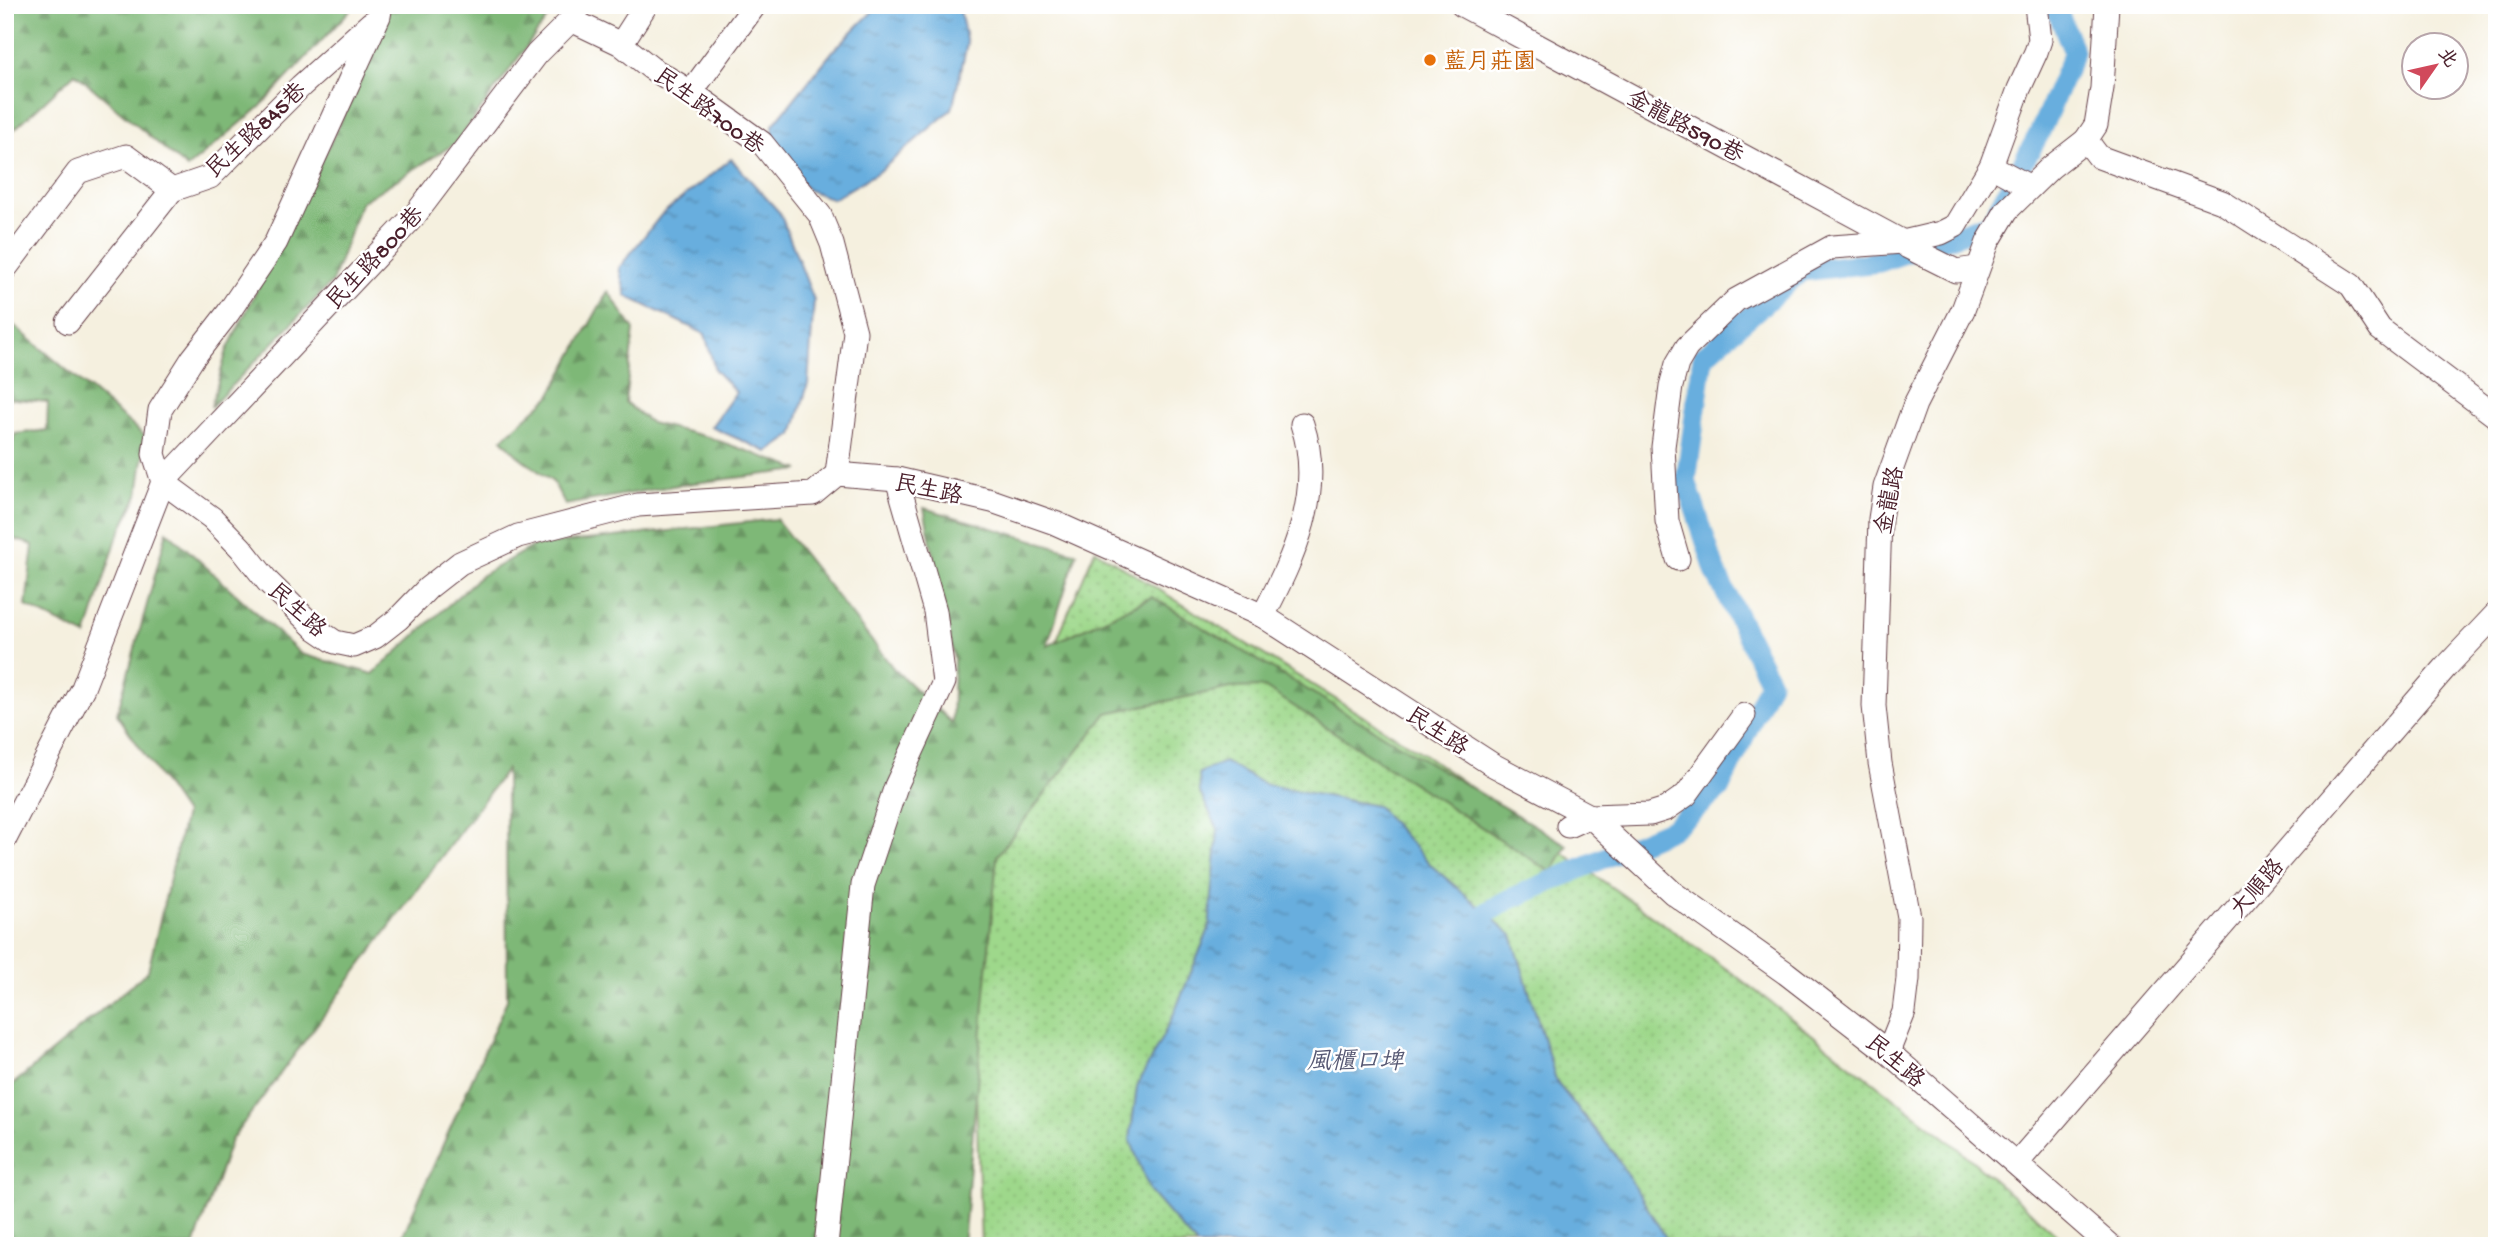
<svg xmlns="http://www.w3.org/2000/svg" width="2502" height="1251" viewBox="0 0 2502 1251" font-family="'Gochi Hand','LXGW WenKai TC',sans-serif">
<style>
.grass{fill:url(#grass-dots);stroke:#747c5b;stroke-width:2}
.forest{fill:url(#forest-firs);stroke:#646c51;stroke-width:2}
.water{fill:url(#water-ripples);stroke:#596684;stroke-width:2}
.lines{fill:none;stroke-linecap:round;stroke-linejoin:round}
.canal{stroke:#68aede;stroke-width:21}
.minor-casing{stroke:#643e46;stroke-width:25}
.minor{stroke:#fff;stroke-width:23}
.food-dot{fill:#e8710a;stroke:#fff;stroke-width:2.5}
.labels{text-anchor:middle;stroke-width:5;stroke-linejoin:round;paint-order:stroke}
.food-label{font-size:23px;fill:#c56008;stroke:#fff;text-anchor:start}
.street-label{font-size:23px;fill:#4a1f2b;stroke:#fff}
.water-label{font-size:24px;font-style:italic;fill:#565873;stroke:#fff}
</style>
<defs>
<pattern id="grass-dots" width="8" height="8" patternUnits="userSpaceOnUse" patternTransform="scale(1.75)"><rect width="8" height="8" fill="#9ed88b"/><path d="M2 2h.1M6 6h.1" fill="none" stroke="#8ab978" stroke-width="1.8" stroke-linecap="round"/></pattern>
<pattern id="forest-firs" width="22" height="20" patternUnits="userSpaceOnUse" patternTransform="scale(1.75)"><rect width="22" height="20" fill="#7eb877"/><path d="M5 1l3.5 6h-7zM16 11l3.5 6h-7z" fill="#699562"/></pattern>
<pattern id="water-ripples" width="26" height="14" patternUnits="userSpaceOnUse" patternTransform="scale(1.75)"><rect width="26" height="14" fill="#68aede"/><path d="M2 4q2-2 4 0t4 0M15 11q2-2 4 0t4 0" fill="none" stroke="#588db4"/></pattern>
</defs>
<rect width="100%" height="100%" fill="#fff"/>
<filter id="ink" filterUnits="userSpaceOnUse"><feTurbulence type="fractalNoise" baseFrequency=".0143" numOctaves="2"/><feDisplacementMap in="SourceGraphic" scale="14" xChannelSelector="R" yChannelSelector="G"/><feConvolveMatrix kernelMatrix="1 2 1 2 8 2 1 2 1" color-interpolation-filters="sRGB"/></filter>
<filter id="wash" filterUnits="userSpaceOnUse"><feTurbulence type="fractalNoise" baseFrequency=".00686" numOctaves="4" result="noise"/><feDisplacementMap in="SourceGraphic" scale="28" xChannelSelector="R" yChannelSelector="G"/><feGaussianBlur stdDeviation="1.57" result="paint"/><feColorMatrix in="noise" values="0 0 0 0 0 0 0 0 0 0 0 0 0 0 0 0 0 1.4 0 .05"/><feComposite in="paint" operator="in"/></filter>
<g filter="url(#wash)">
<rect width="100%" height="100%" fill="#f5f0df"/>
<!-- grass -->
<polygon class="grass" points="1095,550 1424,754 1735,975 1952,1143 2070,1246 981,1246 975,1062 981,818"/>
<!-- forest -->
<g class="forest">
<polygon points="5,5 355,5 260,107 187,168 75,73 5,138"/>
<polygon points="388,5 557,5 456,143 361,202 332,282 211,407 227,350 358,87"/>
<polygon points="608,291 634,330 625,402 651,423 708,437 800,470 678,485 565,505 554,483 517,455 502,439 550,396"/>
<polygon points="5,318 146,437 138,495 117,538 86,636 26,606 33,545 5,536 5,452 10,451 15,434 47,430 48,402 5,398"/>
<polygon points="924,508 1077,553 1047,646 1152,597 1567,845 1551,872 1264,687 1231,688 1107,713 997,856 963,1246 398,1246 507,1000 506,770 231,1140 194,1246 5,1246 5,1091 148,971 185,814 117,714 167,531 301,654 373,674 479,577 533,546 776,519 894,669 952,723 954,659"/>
</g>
<!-- water -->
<g class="water">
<polygon points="879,5 959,5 967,44 952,109 880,171 833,199 808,190 773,151 773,125 833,51"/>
<polygon points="731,159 780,213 814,300 808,384 793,435 768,452 711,427 736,392 715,370 705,334 626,296 619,268 662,214"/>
<polygon points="1224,762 1264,784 1377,806 1432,866 1512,935 1557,1083 1614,1153 1671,1246 1197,1246 1150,1192 1130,1139 1137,1086 1172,1018 1209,929 1218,829 1200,793 1199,773"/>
</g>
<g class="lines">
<!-- canal -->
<polyline class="canal" points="1477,940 1486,913 1506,901 1673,828 1719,789 1770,682 1716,573 1686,481 1703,357 1801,271 1879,262 1990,223 2039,134 2074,52 2055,5"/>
</g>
</g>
<g filter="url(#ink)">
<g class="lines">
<defs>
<g id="minor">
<polyline points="381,5 379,16 276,242 228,313 193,358 160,410 154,454 163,482 212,518 241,548 268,582 316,629 335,642 354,646 375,637 398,619 428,588 460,563 518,536 638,505 813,494 837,474 897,479 992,501 1055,523 1263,616 1493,765 1590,816 1673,893 1786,973 1888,1052 2110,1246"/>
<polyline points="1462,5 1903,242 1908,247 1956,271 1977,268"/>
<polyline points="571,20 621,44 651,68 691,92 762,143 820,215 832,244 855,332 837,474"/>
<polyline points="621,44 646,5"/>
<polyline points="691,92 755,5"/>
<polyline points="2086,140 2099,157 2222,202 2351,285 2380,329 2497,417"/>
<polyline points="1991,166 2030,187"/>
<polyline points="5,269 78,172 126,156 172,190 210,177 301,86 371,23"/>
<polyline points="68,322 172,190"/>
<polyline points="1678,559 1667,521 1663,447 1671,386 1677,364 1687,347 1736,300 1832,247 1903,242 1941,233 1955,226 1991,166 2019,89 2036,52 2040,40 2036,5"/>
<path d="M1263 616C1294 556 1325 492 1302 424"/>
<polyline points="1568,826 1590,816 1650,814 1666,809 1686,795 1744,715"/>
<polyline points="5,839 83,688 163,482 415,215 537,54 571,20 580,5"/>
<polyline points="1888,1052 1904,1012 1908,979 1909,917 1880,763 1874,706 1880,519 1885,487 1915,404 1963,310 1988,242 2007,210 2050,168 2086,140 2096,125 2102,88 2107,5"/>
<polyline points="2017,1163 2445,668 2497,613"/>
<polyline points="826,1246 863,885 896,786 944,682 935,611 897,479"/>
</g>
</defs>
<!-- minor casing -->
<use href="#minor" class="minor-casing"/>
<!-- minor -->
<use href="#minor" class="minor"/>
</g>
</g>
<!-- markers -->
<circle class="food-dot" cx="1430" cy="60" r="7"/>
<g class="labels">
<!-- food labels -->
<g class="food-label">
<text x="1444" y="68">藍月莊園</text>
</g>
<!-- street labels -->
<g class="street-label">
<text transform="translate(710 110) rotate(36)" y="8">民生路700巷</text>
<text transform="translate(1686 125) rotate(28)" y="8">金龍路590巷</text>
<text transform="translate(255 129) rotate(-43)" y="8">民生路845巷</text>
<text transform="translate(374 257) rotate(-47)" y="8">民生路800巷</text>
<text transform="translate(929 488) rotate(12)" y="8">民生路</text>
<text transform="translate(1888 500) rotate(-79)" y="8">金龍路</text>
<text transform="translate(298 609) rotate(42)" y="8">民生路</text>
<text transform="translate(1438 730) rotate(33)" y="8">民生路</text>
<text transform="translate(2256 887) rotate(-49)" y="8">大順路</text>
<text transform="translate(1896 1060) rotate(40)" y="8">民生路</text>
</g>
<!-- water labels -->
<g class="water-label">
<text x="1355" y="1068">風櫃口埤</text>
</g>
</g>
<!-- margin -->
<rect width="2502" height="1251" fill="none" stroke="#fff" stroke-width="28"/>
<!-- north arrow -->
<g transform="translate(2435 66) rotate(56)"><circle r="33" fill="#ffffff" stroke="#b7a5aa" stroke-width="2"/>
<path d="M0-5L12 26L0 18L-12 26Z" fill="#d1495b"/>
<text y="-10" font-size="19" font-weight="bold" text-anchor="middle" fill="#4a1f2b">北</text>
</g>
</svg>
